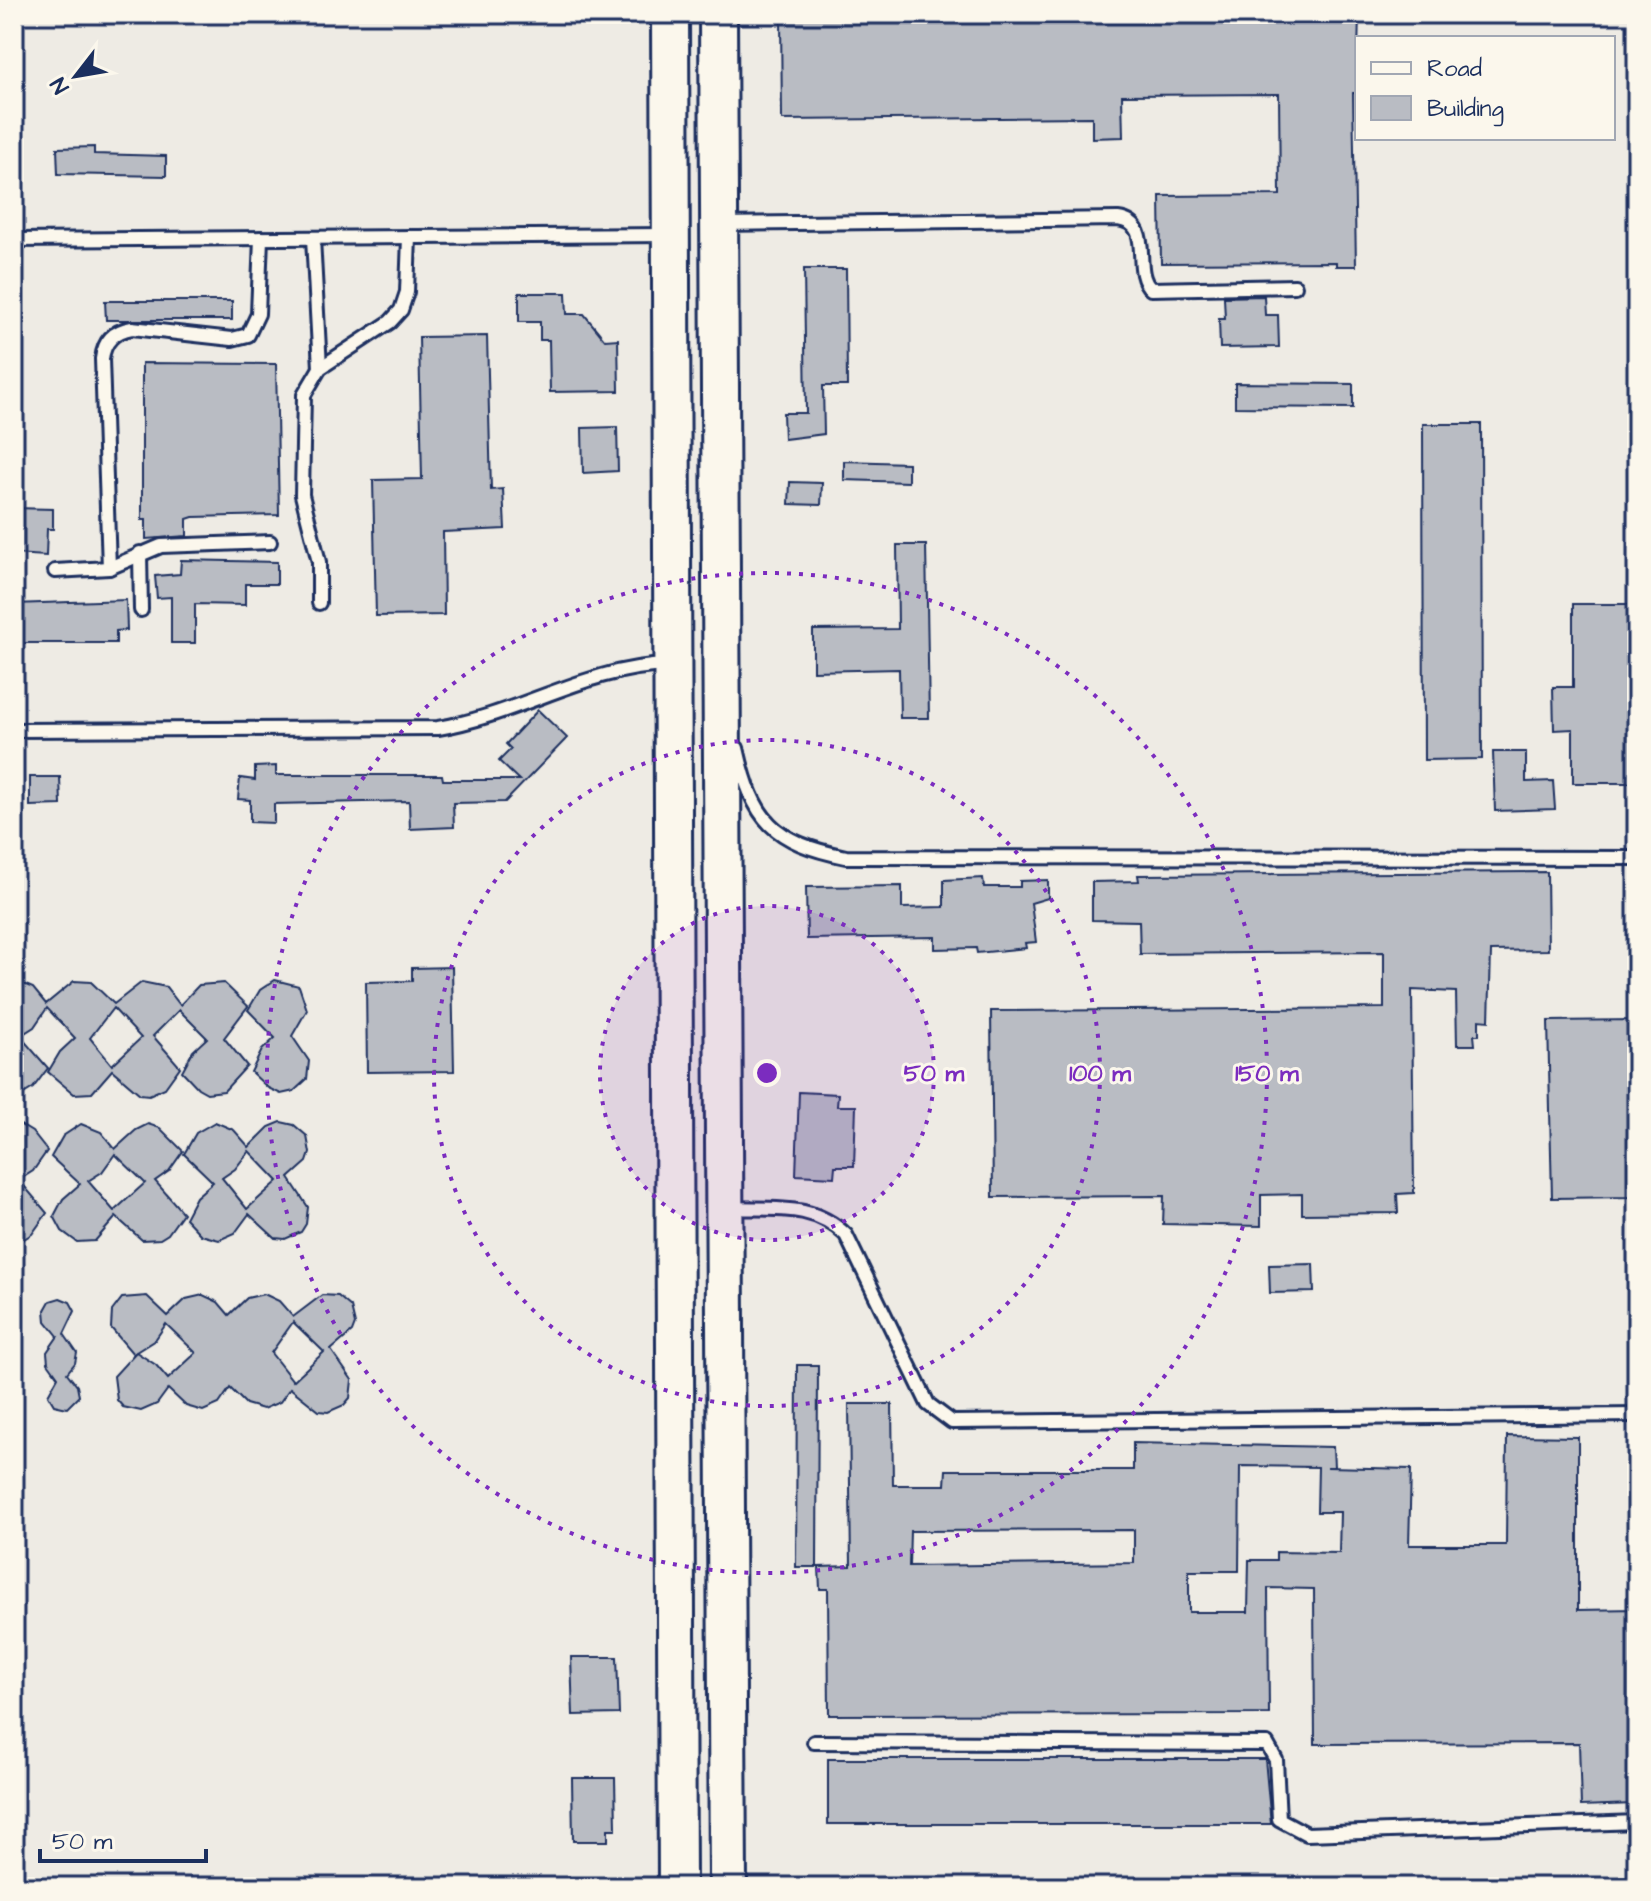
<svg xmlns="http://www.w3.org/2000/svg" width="1651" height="1901" viewBox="0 0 1651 1901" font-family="'Architects Daughter',sans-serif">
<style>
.building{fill:#b9bcc3;stroke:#1b2f5e;stroke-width:2;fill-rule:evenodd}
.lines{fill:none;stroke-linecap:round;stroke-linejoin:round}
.lane-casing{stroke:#1b2f5e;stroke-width:18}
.secondary-casing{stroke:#1b2f5e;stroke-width:42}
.lane{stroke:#fbf7ec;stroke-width:12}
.secondary{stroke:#fbf7ec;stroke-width:36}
.ring{fill:none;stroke:#7b2cbf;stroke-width:4;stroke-dasharray:4 8}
.centre{fill:#7b2cbf;stroke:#fbf7ec;stroke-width:4}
.ring-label{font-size:24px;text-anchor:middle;font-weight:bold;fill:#7b2cbf;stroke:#fbf7ec;stroke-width:6;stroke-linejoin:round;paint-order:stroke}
</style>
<rect width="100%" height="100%" fill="#eeebe4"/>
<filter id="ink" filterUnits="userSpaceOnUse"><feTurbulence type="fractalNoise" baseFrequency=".0125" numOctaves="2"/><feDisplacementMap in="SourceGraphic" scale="16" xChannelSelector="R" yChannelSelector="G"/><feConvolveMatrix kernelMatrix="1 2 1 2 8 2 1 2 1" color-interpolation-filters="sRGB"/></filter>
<g filter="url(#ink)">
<!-- building -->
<g class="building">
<polygon points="1359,14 1357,93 1353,93 1356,266 1336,266 1336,262 1161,263 1160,196 1280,195 1279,94 1122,95 1123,137 1092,138 1092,117 782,120 781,17"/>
<polygon points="94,147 94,154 166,156 166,176 58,174 57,148"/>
<polygon points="804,269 846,269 847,386 823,386 824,434 784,439 783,413 806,413"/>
<polygon points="519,293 566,293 567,314 584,314 605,340 618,339 619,391 550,392 549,340 540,340 540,322 519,322"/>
<polygon points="1264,296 1265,315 1278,315 1279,347 1220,348 1219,319 1225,319 1224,297"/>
<polygon points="105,301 232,301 232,320 106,320"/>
<polygon points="487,336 491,490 503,489 505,529 443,532 444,615 376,616 373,480 422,479 419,337"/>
<polygon points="142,363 276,364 279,515 193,517 187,519 187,536 146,539 146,520 142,520"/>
<polygon points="1235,383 1353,384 1353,408 1235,407"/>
<polygon points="1423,424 1481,424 1482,759 1424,760"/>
<polygon points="617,427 618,471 583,473 582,428"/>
<polygon points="844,461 908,463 908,482 844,480"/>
<polygon points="790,482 822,483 821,505 789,504"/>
<polygon points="14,508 53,509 53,529 47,529 46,556 14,554"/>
<polygon points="897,545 926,545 929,718 900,718 899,669 813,671 813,630 898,629"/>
<polygon points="181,560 277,562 277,584 245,584 245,605 195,604 195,643 171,643 171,597 157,598 155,576 180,574"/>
<polygon points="126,600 127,630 116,631 116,643 14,643 14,604"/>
<polygon points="1573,604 1637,604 1637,783 1573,783 1573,729 1554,730 1553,687 1573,687"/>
<polygon points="538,710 567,738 505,802 453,803 454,827 410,829 409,801 274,804 274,823 250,822 250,800 238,799 240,778 255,780 255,767 276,766 276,775 442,775 443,780 519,780 499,761 511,749 506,744"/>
<polygon points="1493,752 1526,752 1526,782 1553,781 1555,809 1495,811"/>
<polygon points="30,777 60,777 61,805 30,806"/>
<polygon points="1547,872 1548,950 1491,951 1489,1021 1479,1020 1479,1035 1474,1035 1475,1045 1457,1045 1456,992 1412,990 1414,1193 1397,1194 1398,1213 1302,1214 1302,1194 1261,1195 1261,1226 1163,1224 1164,1196 993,1197 991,1011 1384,1008 1384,952 1140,954 1139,921 1092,920 1092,882 1139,881 1138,875"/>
<polygon points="983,878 984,887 1020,887 1020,881 1048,880 1048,898 1031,903 1036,942 1025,943 1026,948 977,953 976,948 935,949 935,937 807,939 806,887 902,886 902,908 944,907 944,880"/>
<polygon points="452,967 454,1071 367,1072 366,982 412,981 412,968"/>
<path d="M14 980 33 988 46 1004 74 981 91 982 114 1004 142 982 166 987 180 1005 199 985 224 983 248 1006 224 1038 247 1066 224 1091 207 1093 198 1088 182 1071 193 1051 207 1038 179 1010 153 1036 180 1067 165 1088 149 1095 140 1094 112 1070 92 1093 74 1094 48 1072 60 1052 75 1038 47 1008 34 1027 20 1036 48 1068 33 1088 14 1100ZM113 1008 141 1038 112 1065 90 1038Z"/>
<polygon points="275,980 299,986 307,1010 292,1036 309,1061 307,1079 294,1091 281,1094 268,1088 251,1072 262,1050 275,1038 248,1010 260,990"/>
<polygon points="1637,1020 1637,1197 1552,1198 1548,1021"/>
<polygon points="799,1092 838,1094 837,1106 856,1106 854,1166 835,1166 834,1177 796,1175"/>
<polygon points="14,1121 32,1132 47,1151 33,1171 19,1180 47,1213 32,1234 14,1245"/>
<path d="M215 1122 234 1130 249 1147 269 1127 281 1122 294 1125 307 1136 310 1153 307 1162 289 1178 308 1207 306 1224 301 1232 285 1239 275 1238 249 1214 235 1233 219 1240 201 1235 185 1218 196 1197 213 1182 184 1154 196 1133ZM249 1151 278 1181 247 1209 222 1178 235 1169Z"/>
<path d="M81 1124 101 1132 115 1149 136 1130 148 1124 160 1128 183 1151 169 1171 155 1181 183 1213 168 1234 160 1239 142 1240 116 1217 95 1241 77 1242 62 1231 54 1216 63 1199 80 1184 51 1157 63 1136ZM115 1154 145 1183 114 1211 88 1181 102 1172Z"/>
<polygon points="1313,1264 1314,1292 1270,1293 1269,1265"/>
<path d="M264 1294 279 1301 293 1317 322 1295 338 1296 351 1307 355 1324 352 1332 331 1350 352 1380 350 1398 344 1405 328 1412 319 1411 290 1388 280 1402 263 1409 246 1404 230 1388 219 1404 203 1411 186 1406 168 1389 157 1404 141 1411 123 1407 117 1400 114 1376 136 1352 156 1365 168 1379 196 1353 166 1324 155 1340 133 1354 111 1328 112 1311 122 1298 147 1296 168 1316 186 1299 203 1295 218 1302 229 1315 247 1298ZM293 1322 324 1352 293 1381 271 1353Z"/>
<polygon points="60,1298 70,1302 75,1311 64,1334 77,1353 75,1363 67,1373 77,1386 79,1396 67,1408 54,1405 48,1395 58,1377 48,1363 47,1352 58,1336 46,1321 45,1310 50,1301"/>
<polygon points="797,1365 818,1365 817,1567 796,1567"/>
<path d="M849 1404H892L893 1485H945L946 1470H1133V1443L1333 1447 1334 1467H1327L1411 1469 1409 1545H1506L1507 1436 1578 1437V1610L1637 1609 1634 1804 1581 1806 1579 1743 1315 1744 1314 1589 1268 1588 1269 1714 829 1715 828 1589H820L819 1567 851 1566ZM1240 1466 1318 1467 1317 1512H1340L1339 1553 1276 1552V1560H1249L1248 1612H1189V1571H1239ZM1134 1530V1563L909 1566 910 1531Z"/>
<polygon points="571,1657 617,1657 619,1714 573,1715"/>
<polygon points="828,1759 1265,1759 1271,1824 828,1824"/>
<polygon points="572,1778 615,1778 616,1829 608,1829 608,1841 573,1841"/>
</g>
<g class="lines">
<defs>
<g id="lane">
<path d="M723 224 1118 219C1156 224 1130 270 1151 289L1295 286"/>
<polyline points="313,238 320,368"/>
<polyline points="14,240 667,235"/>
<polyline points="140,553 141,610"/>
<path d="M109 568 102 359C104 341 114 331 132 328L232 339 248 335 258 314 261 238"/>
<polyline points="55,571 109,568 161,546 270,542"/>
<polyline points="319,603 319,562 302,495 304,395 320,368 390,322 401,310 407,292 409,237"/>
<path d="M14 730 438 728C518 715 587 667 668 665"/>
<path d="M737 748C753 821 773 842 846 857L1637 858"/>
<path d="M729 1208C773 1210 813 1202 846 1235L928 1404 952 1422 1637 1415"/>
<polyline points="814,1742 1267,1744 1276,1760 1279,1819 1307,1834 1637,1822"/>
</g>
<g id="secondary">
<polyline points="670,14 677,1887"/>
<polyline points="718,14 728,1887"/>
</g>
</defs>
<!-- lane casing -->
<use href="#lane" class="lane-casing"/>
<!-- secondary casing -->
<use href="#secondary" class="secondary-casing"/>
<!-- lane -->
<use href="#lane" class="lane"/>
<!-- secondary -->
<use href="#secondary" class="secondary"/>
</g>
</g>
<!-- distance rings -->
<circle cx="767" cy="1073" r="167" fill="#7b2cbf" fill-opacity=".12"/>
<g class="ring">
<circle cx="767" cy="1073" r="167"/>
<circle cx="767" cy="1073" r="333"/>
<circle cx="767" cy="1073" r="500"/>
</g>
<circle cx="767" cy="1073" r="12" class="centre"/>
<g class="ring-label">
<text x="934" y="1081">50 m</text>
<text x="1100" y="1081">100 m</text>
<text x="1267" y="1081">150 m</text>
</g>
<!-- margin -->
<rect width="1651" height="1901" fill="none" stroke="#fbf7ec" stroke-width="48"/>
<rect x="24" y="24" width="1603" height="1853" fill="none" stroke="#1b2f5e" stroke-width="3" filter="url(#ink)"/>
<!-- legend -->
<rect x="1355" y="36" width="260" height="104" fill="#fbf7ec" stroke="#a1a7b3" stroke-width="2"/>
<rect x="1371" y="62" width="40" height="12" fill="#fbf7ec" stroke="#a1a7b3" stroke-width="2"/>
<text x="1427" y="76" font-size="24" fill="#1b2f5e">Road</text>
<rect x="1371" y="96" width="40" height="24" fill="#b9bcc3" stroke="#a1a7b3" stroke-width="2"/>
<text x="1427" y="116" font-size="24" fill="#1b2f5e">Building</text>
<!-- north arrow -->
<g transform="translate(76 76) rotate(239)" stroke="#fbf7ec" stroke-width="6" paint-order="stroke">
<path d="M0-6L14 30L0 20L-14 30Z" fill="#1b2f5e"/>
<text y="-12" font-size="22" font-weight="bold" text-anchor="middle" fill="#1b2f5e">N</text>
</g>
<!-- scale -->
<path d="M40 1849v12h166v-12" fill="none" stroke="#1b2f5e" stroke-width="4"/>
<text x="52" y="1849" font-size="24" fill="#1b2f5e" stroke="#fbf7ec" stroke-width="6" paint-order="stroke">50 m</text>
</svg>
